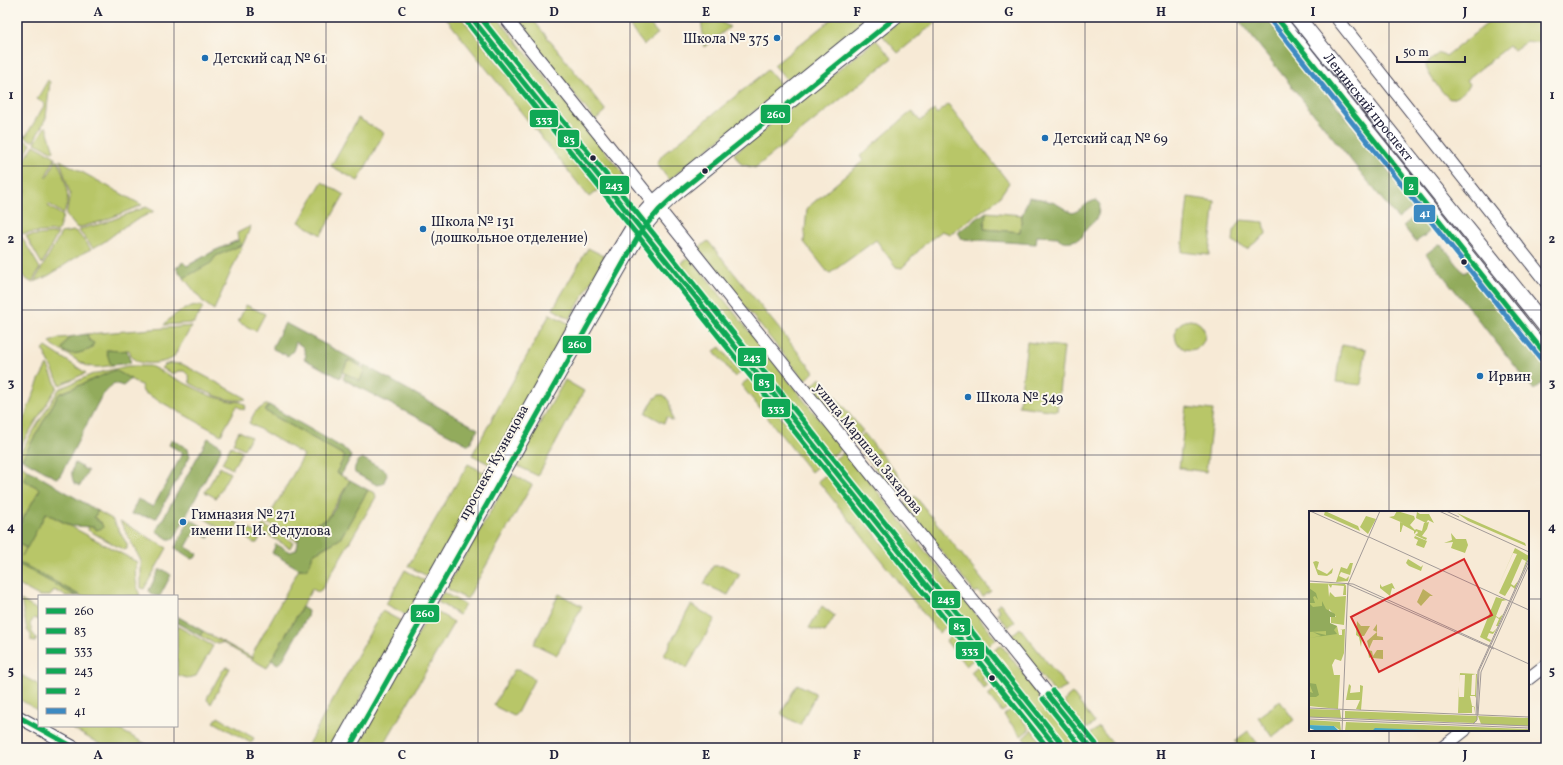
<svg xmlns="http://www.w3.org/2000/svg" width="1563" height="765" viewBox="0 0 1563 765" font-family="Vollkorn,serif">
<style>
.green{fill:#b8c668;stroke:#6d7452}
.forest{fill:#92ab5c;stroke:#5a664c}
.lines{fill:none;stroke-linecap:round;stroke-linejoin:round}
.minor-casing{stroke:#424052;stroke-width:14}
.major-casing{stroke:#424052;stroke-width:17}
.minor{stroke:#fff;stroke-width:12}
.major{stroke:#fff;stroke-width:15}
.bus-1-casing{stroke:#fbf7ec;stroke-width:8}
.bus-2-casing{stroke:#fbf7ec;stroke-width:8}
.bus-3-casing{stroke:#fbf7ec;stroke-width:8}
.bus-4-casing{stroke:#fbf7ec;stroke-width:8}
.bus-5-casing{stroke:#fbf7ec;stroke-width:8}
.bus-6-casing{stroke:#fbf7ec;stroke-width:8}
.bus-1{stroke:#10a855;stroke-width:5}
.bus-2{stroke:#10a855;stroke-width:5}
.bus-3{stroke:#10a855;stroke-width:5}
.bus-4{stroke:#10a855;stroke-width:5}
.bus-5{stroke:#10a855;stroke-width:5}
.bus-6{stroke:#3d8ac2;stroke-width:5}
.grid{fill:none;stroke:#22223b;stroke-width:1;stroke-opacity:0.55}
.poi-dot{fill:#1f6fb2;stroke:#fbf7ec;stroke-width:1.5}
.bus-dot{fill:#22223b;stroke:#fbf7ec;stroke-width:1.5}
.labels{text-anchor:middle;stroke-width:4;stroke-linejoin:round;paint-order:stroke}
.poi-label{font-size:14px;fill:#22223b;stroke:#fbf7ec;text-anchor:start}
.street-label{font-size:14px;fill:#22223b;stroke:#fbf7ec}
.inset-road{fill:none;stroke:#a29a98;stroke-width:1}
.view{fill:#d62828;fill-opacity:0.15;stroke:#d62828;stroke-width:2}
.inset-edge{fill:none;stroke:#22223b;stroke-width:2}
.line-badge{stroke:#fbf7ec;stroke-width:1.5}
.badge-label{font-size:11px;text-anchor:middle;font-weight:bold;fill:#fff}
.neatline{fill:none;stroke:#22223b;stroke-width:1.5}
.grid-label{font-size:13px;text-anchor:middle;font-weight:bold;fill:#22223b}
</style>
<rect width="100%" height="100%" fill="#fbf7ec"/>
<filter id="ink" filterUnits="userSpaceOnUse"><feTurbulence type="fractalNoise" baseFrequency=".025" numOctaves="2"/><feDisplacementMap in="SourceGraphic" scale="8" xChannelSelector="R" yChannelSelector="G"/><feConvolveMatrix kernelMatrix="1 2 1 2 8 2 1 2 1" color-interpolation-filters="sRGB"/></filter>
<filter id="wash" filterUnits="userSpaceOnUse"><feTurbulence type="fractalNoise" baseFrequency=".012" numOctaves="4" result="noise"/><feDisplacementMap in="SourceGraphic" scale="16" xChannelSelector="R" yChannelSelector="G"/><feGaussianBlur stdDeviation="0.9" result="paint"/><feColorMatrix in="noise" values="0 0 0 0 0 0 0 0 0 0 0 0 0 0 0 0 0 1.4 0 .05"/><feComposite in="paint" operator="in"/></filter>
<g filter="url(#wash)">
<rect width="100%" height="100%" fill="#f7ead6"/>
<!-- green -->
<g class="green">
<polygon points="445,17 461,17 599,189 589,197"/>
<polygon points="479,17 497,17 624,175 613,185"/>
<polygon points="513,17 531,17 606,111 595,120"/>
<polygon points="624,17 644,17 658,34 644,45 623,18"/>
<polygon points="701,17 712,17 730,27 704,47"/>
<polygon points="834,17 863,17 865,22 791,82 788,81 774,65"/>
<polygon points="904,17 942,17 898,53 882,35"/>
<path d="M1487 17H1546V44L1527 41 1514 50 1509 46 1466 80 1469 84C1467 91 1457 98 1450 99 1443 94 1425 72 1426 64L1439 53H1441L1446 56 1489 22Z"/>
<polygon points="876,40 892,58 755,168 741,164 734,154"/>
<polygon points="768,70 783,88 669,180 657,164 662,155"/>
<polygon points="48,80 50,82 46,118 34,141 32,141 17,133 17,132 26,136 45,104 37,99"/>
<polygon points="948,104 1009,183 998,199 950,234 942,231 925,244 902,268 896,267 876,240 829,274 804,242 807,208 863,161 860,156 912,111 920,121 934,110 937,114"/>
<polygon points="358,118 384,133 358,181 331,166"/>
<polygon points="46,126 54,151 53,152 35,143 45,127"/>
<polygon points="17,136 31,144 17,169"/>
<path d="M34 145 54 156 55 159 45 177H47L56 161H58C64 177 73 198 63 214L49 204 48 206 63 216 58 231 17 234V188L25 192 26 191 17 185V172Z"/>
<polygon points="60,160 142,205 103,221 77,228 66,215 70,194"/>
<polygon points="322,182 344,195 321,235 299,222"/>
<polygon points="1188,197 1215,201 1209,255 1182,252"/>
<polygon points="146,207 154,211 125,226 104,242 93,248 79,231 80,229 104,223"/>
<polygon points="986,212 1022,215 1020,232 984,229"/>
<polygon points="1241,220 1264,222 1266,234 1247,249 1233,242 1234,231"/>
<polygon points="251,226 214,310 203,302 176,268 183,262 187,266 214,251 238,240 237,233"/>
<path d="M74 231 77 232 91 249C71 258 55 275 34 282L61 233Z"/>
<polygon points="58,233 42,264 26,236"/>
<polygon points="21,236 40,268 32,282 29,281 17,271 17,237"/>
<polygon points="708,241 814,372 807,379 804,380 698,248"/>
<polygon points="588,248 604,256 604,259 570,319 553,309"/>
<polygon points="690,257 842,448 831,457 678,266"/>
<polygon points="246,305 265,314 256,331 238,322"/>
<path d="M196 306H201L203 308 194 323 164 325C173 314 183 308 196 306Z"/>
<polygon points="550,314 570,324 491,465 472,455"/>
<circle cx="1190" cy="335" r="15"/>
<path d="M192 326 173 358C165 363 140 367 133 358 131 356 130 352 129 350L121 351 107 350 111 363 113 365C103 367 96 368 87 366L53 346 50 342 59 338 69 337 65 343 74 354 91 349 87 334Z"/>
<polygon points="1027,342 1064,347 1057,411 1019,406"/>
<polygon points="1341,345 1366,349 1361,385 1336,382"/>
<polygon points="46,347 86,373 60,385 43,350"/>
<polygon points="720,347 740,373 735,377 714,351"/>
<polygon points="349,360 365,369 360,381 342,372"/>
<path d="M170 363 182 364 246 398V399C228 404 206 392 190 383L189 376 184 371H178L173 374 161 368 164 365Z"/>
<polygon points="47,365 48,366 57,387 17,452 17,436 39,380"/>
<polygon points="127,366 150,366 211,396 230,401 241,402 246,406 244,410 237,406 221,435 143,392 141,385 115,371 59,394 22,459 18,456 59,389 93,374"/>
<polygon points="750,378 819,465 811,472 741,385"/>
<polygon points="820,378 863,431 852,440 811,389 811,387"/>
<polygon points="565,380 584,391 538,476 516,465"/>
<polygon points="659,395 664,395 669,401 673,421 667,417 664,423 646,413 654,399"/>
<polygon points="265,405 269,405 265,411 345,456 336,473 350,480 327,519 312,525 302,532 297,541 266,522 304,455 249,423 255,412"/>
<polygon points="1186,407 1213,410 1206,472 1179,468"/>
<polygon points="239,431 251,437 244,449 233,443"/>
<polygon points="864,433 910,490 896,494 855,443 856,442 855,441"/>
<polygon points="231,446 242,452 232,469 222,463"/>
<polygon points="845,451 996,639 984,648 834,460"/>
<polygon points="19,464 27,469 25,480 40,489 17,529 17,466"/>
<polygon points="468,464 487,474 429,577 408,566"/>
<polygon points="220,467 230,473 216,498 205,492"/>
<polygon points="827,474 948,625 939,633 818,481"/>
<polygon points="514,475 532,485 467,599 449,590 447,586 510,478"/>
<polygon points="368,490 375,493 376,497 322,589 318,592 312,589 267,668 221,642 220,644 216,642 215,644 200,636 203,631 253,658 253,653 299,569 306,569 310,564 313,554 340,539"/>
<polygon points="915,496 991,591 983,597 978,591 975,593 906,507 905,503"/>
<path d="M214 510 239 524C230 539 212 523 201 516L204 514Z"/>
<polygon points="98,511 112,519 127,544 127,549 124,550 122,549 88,530 88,526 94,527 102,523 94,517"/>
<path d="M46 513 137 562C133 571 137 588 140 596H81L17 561V543L26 548 22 556Z"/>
<polygon points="120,521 167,548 144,589 141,588 141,561"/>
<polygon points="263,525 293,542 290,548 263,532 261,529"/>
<polygon points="244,526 261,536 257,543 254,543 241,535"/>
<polygon points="18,564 76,596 66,596 54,590 50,596 39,596 17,584"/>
<polygon points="713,566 724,566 740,574 728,595 704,584"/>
<polygon points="405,570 427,582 408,616 386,604"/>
<polygon points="443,592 465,605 459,615 438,602"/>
<polygon points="559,594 582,606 557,655 534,644"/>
<polygon points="21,600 39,611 39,620 34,618 30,624 32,632 37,639 35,642 31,641 31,635 27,630"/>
<polygon points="1000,603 1015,622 1008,627 997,613 1000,611 996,606"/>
<polygon points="691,605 715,619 687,668 664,655"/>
<polygon points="822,606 835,616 825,632 809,628"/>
<polygon points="382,611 403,622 333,748 306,748"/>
<polygon points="435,611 454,622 382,748 355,748 430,613"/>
<polygon points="177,626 213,646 196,676 187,678 177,675"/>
<polygon points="1020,628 1067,687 1055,693 1010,637"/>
<polygon points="954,633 974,659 966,666 946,641"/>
<polygon points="1001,645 1076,740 1066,748 1064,748 989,654"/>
<polygon points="978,666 986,676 982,679 988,686 984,689 971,672"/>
<polygon points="227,667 230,668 211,704 207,700 208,696 222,671"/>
<polygon points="17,670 20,671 19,674 39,685 39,711 17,698"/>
<path d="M514 670C520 669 531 675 534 680L517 713 514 716 496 707 494 704Z"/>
<polygon points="797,684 815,693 815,696 800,725 781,714"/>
<polygon points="997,688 1011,705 1002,712 988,695"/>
<polygon points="1072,693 1095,723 1085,730 1064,703 1067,697"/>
<polygon points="1280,701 1294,720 1272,737 1258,717"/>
<polygon points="1013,708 1030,729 1021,736 1004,715"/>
<polygon points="218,717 254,738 251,743 214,722"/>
<polygon points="67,726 113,726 153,748 107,748"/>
<polygon points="1099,727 1116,748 1100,748 1089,735"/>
<polygon points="1032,730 1046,748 1031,748 1023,738"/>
<polygon points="1248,731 1261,748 1240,748 1235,741"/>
</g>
<!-- forest -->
<g class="forest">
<polygon points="1236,17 1266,17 1416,205 1398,219"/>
<path d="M1029 197 1041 199 1055 203 1072 213C1082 210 1085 202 1097 200L1100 205C1099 208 1099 212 1098 215 1094 225 1086 225 1082 237 1075 241 1068 243 1060 240L1058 237 1037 236 1036 244 962 239 958 232 986 212 984 229 1020 232 1022 215Z"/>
<polygon points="1421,211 1432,224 1428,233 1416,242 1403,226"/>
<polygon points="239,240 242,245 216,256 211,263 184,278 176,268 183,262 187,266 214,251"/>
<polygon points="1439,244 1442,245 1464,273 1469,270 1546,367 1546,380 1534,390 1426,254"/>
<polygon points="285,323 362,364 361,366 348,360 340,378 304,359 306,356 303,347 296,342 293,351 288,356 273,349 273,346"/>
<path d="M87 334 89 340 94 343 91 349C82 352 70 358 62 349L65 343 69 337Z"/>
<polygon points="106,350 121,351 127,350 131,363 113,365 110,363"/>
<polygon points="364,365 478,429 469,445 343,379 345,373 360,381 365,369 363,368"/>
<polygon points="115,370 131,379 123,386 114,383 101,397 60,476 56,478 22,459 59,394"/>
<polygon points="269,405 348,451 351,457 341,475 336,473 345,456 265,411"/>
<polygon points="208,438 220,445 221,450 174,539 168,539 156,531"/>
<polygon points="172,439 188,449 190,456 160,511 157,518 131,514 138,499 153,507 183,453 169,445"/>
<path d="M362 458 386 471 387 475 383 484 377 485 355 473C353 468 357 461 362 458Z"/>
<path d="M75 463 88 471 80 486 74 483C71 475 71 471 75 463Z"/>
<polygon points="27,469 98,511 94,517 102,524 103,528 96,530 94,527 71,526 46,513 27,548 17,543 17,529 40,489 24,480"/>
<path d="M350 480 368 490 340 539 313 554 310 564 306 569H299L272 553 276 544 290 552 296 550C299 544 297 538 301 533 308 525 323 523 328 518 336 509 344 491 350 480Z"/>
<polygon points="190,519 208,530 209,538 195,531 186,547 198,554 195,558 192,559 175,548"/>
<polygon points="19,562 81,596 76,596 18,564"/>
<path d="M159 570H164L171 575 160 596C154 596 150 595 149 590Z"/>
<polygon points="302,607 308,611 307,617 282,661 278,664 271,660"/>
<polygon points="177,616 203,631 200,636 177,623"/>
</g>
</g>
<g filter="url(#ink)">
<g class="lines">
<defs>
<g id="minor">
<polyline points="471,17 1057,748"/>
<polyline points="505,17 1091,748"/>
<polyline points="1336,17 1546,282"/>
<polyline points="1528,679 1546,665"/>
<polyline points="17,716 75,748"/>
<polyline points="338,748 604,273 635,222 653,202 669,188 880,17"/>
<polyline points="349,748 559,375 642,230 659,210 675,195 896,17"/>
<polyline points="1442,748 1465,730"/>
</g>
<g id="major">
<polyline points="1276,17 1546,355"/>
<path id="s1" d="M1297 17 1546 327"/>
</g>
</defs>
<!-- minor casing -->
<use href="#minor" class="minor-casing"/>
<!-- major casing -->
<use href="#major" class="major-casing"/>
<!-- minor -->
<use href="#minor" class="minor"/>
<!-- major -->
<use href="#major" class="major"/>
<defs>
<g id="bus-1">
<polyline points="17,716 75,748"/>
<polyline points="349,748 642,230 659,210 675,195 896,17"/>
</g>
<g id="bus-2">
<polyline points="471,17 1057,748"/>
<polyline points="1048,695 1091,748"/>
</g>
<g id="bus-3">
<polyline points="466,21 1048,748"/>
<polyline points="1043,699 1082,748"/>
</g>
<g id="bus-4">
<polyline points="480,17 1062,744"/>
<polyline points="1053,691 1096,744"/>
</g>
<polyline id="bus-5" points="1276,17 1546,355"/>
<polyline id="bus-6" points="1271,21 1541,359"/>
</defs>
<!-- bus-1 casing -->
<use href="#bus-1" class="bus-1-casing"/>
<!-- bus-2 casing -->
<use href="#bus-2" class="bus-2-casing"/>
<!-- bus-3 casing -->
<use href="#bus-3" class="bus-3-casing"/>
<!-- bus-4 casing -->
<use href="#bus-4" class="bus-4-casing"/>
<!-- bus-5 casing -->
<use href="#bus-5" class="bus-5-casing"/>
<!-- bus-6 casing -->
<use href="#bus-6" class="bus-6-casing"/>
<!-- bus-1 -->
<use href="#bus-1" class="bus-1"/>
<!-- bus-2 -->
<use href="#bus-2" class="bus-2"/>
<!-- bus-3 -->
<use href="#bus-3" class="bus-3"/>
<!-- bus-4 -->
<use href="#bus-4" class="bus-4"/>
<!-- bus-5 -->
<use href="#bus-5" class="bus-5"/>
<!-- bus-6 -->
<use href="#bus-6" class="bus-6"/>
</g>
</g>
<!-- grid -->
<path class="grid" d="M174 17V596M326 17V748M478 17V748M630 17V748M782 17V748M933 17V748M1085 17V748M1237 17V748M1389 17V512M17 166H1546M17 310H1546M17 455H1546M17 599H39M177 599H1310M1528 599H1546M174 726V748M1389 730V748"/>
<!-- markers -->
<g class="poi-dot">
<circle cx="777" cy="38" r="4"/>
<circle cx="205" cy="58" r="4"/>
<circle cx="1045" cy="138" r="4"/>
<circle cx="423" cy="229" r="4"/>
<circle cx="1480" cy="376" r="4"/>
<circle cx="968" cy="397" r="4"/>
<circle cx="183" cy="522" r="4"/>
</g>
<g class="bus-dot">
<circle cx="593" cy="158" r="3.5"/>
<circle cx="705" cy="171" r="3.5"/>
<circle cx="1464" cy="262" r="3.5"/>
<circle cx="992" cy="678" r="3.5"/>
</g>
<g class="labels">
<!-- poi labels -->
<g class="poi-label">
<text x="769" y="43" text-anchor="end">Школа № 375</text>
<text x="213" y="63">Детский сад № 61</text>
<text x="1053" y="143">Детский сад № 69</text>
<text x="431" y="226">Школа № 131<tspan x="431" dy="16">(дошкольное отделение)</tspan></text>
<text x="1488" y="381">Ирвин</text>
<text x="976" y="402">Школа № 549</text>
<text x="191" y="519">Гимназия № 271<tspan x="191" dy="16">имени П. И. Федулова</tspan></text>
</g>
<!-- street labels -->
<g class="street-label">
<text dy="5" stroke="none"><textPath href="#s1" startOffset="115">Ленинский проспект</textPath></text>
<text transform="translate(869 448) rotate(51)" y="5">улица Маршала Захарова</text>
<text transform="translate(493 462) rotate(-61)" y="5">проспект Кузнецова</text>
</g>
</g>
<!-- overview -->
<g transform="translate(1309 511)">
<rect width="220" height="220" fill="#f7ead6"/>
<path d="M16 0 49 15 51 20 15 4ZM88 0 105 5 106 8 101 14 106 19 107 18 113 20 115 12 120 11 118 18 113 25 118 27 117 29 106 24 109 22 108 20 105 23V20L94 14 92 21H91V11L94 12 80 6 85 5ZM108 1 111 3H120L125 12 119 9 117 12 107 7ZM148 2 216 32 217 35 159 10ZM57 5 67 8 59 23 51 16ZM142 22 147 28H157L159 34 156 42 142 37 144 31 135 32 143 29ZM106 25 118 30 115 37 107 34 109 29 105 27ZM206 37 220 45 210 70 217 50 213 48 202 73 205 75 209 70 206 78 202 75 196 85 190 82 208 43 204 42 189 76ZM99 48 112 56 114 54 112 60 100 55 97 52ZM7 50 10 51 8 58 18 63 24 57 23 62 18 65 9 64 4 51ZM41 52H44L41 64 32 61 30 65 37 68 40 65 39 70 27 71 32 56 38 58ZM0 72 36 73 37 75V84H34L35 75 23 74 22 77 19 73 20 86 21 81 26 86 37 85 35 114 22 112V106H27L20 98 21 114 28 115 30 124H33V119H31L36 118 35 142 32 150 26 148 23 154 25 164H31L29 198 0 195ZM83 72 86 78 83 77 81 85 71 77V73L73 76ZM114 78 124 85H121L112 95 108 91ZM187 86 198 89 193 90 187 105 190 107 194 103 189 115H187L190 108 187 106 181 120 184 121 188 117 184 123 180 122 178 127 182 129 181 131 171 126ZM48 110 52 115H61L55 125H51L53 127 52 136 50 126 47 124ZM68 113V125L74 126V129H64L60 138 58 130 68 121 64 119ZM59 139 63 140 64 145 68 139H74V148L64 147 63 145 60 147ZM151 162 168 163 167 187 166 185H161L163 195 166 196 167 188 165 202V196H163V202H149L150 175V186H155L156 164H151L150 173ZM167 163 166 184H162L163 164ZM40 173 42 175 41 182 51 181V174L54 175 52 199 47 198 51 189H37ZM0 198 31 199 32 207 0 206ZM36 200 168 205V210L165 212 36 207ZM169 205 220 207V215L172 213ZM0 209 31 211 32 220 25 215 0 214ZM37 211 220 218V220H36Z" fill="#b8c668" fill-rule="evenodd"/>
<path d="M0 77 7 82 9 89 6 85 4 86 6 92H0L4 96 13 95V90L17 98 26 103V106H21V112L28 115 25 119 28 123 0 127 12 125 4 121 17 124V120L0 121ZM0 172 7 173 10 184 7 186H0L1 181 4 182Z" fill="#92ab5c"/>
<path d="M0 214 25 215 30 220H8L0 217ZM66 217 147 220H63Z" fill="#46a8c6"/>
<path class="inset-road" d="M1 0 59 26M130 0 220 41M137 0 150 6M60 26 220 99M0 70 44 73 220 153M38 73 185 138M0 197 220 206M167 204 169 160 220 47M169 204 172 161 220 54M0 206 220 215M0 208 220 217M164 213 168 209 170 160 220 50M33 220 39 73 71 0"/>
<path class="view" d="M155 48 183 104 70 161 42 106Z"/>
<rect width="220" height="220" class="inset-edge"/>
</g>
<g class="line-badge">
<rect x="760" y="104" width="31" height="20" rx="4" fill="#10a855"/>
<rect x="529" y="109" width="30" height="19" rx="4" fill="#10a855"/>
<rect x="557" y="129" width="23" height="19" rx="4" fill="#10a855"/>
<rect x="599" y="175" width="31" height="20" rx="4" fill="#10a855"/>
<rect x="1403" y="176" width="16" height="20" rx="4" fill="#10a855"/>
<rect x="1413" y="204" width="23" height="19" rx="4" fill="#3d8ac2"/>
<rect x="562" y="335" width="30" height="19" rx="4" fill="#10a855"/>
<rect x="737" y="347" width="30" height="20" rx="4" fill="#10a855"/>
<rect x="753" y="373" width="22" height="19" rx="4" fill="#10a855"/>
<rect x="761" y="398" width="30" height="20" rx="4" fill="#10a855"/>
<rect x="931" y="590" width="30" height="19" rx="4" fill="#10a855"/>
<rect x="410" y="604" width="30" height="19" rx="4" fill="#10a855"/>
<rect x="948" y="617" width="23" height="19" rx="4" fill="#10a855"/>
<rect x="955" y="641" width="30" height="19" rx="4" fill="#10a855"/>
</g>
<g class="badge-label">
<text x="776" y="118">260</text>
<text x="544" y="123">333</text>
<text x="569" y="143">83</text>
<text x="614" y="189">243</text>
<text x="1411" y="190">2</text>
<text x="1425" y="217">41</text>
<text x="577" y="348">260</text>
<text x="752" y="361">243</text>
<text x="764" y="386">83</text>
<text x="776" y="412">333</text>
<text x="946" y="603">243</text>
<text x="425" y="617">260</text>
<text x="959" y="630">83</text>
<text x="970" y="654">333</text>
</g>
<!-- margin -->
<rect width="1563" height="765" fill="none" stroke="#fbf7ec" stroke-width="44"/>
<!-- legend -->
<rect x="38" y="595" width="140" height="132" fill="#fbf7ec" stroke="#a4a2a5"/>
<rect x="46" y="608" width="20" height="6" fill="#10a855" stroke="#a4a2a5"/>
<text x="74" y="615" font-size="12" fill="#22223b">260</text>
<rect x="46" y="628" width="20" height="6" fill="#10a855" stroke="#a4a2a5"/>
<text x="74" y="635" font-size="12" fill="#22223b">83</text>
<rect x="46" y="648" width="20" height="6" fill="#10a855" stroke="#a4a2a5"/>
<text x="74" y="655" font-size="12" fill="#22223b">333</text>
<rect x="46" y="668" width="20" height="6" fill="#10a855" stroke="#a4a2a5"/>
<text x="74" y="675" font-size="12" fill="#22223b">243</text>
<rect x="46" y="688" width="20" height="6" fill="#10a855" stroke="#a4a2a5"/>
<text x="74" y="695" font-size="12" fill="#22223b">2</text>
<rect x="46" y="708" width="20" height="6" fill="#3d8ac2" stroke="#a4a2a5"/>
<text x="74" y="715" font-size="12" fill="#22223b">41</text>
<!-- scale -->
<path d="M1397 56v6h68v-6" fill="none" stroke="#22223b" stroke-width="2"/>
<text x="1403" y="56" font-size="12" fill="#22223b" stroke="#fbf7ec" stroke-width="3" paint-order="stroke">50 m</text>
<rect x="22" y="22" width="1519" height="721" class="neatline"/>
<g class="grid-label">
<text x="98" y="16">A</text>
<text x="250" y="16">B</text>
<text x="402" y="16">C</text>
<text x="554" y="16">D</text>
<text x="706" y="16">E</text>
<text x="857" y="16">F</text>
<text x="1009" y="16">G</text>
<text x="1161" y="16">H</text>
<text x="1313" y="16">I</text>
<text x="1465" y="16">J</text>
<text x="11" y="99">1</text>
<text x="1552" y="99">1</text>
<text x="11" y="243">2</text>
<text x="1552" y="243">2</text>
<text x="11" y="387">3</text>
<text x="1552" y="387">3</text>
<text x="11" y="531">4</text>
<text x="1552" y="531">4</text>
<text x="11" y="675">5</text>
<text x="1552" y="675">5</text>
<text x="98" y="759">A</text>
<text x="250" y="759">B</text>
<text x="402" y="759">C</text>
<text x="554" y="759">D</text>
<text x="706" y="759">E</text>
<text x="857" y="759">F</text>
<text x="1009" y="759">G</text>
<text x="1161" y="759">H</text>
<text x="1313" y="759">I</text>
<text x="1465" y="759">J</text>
</g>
</svg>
